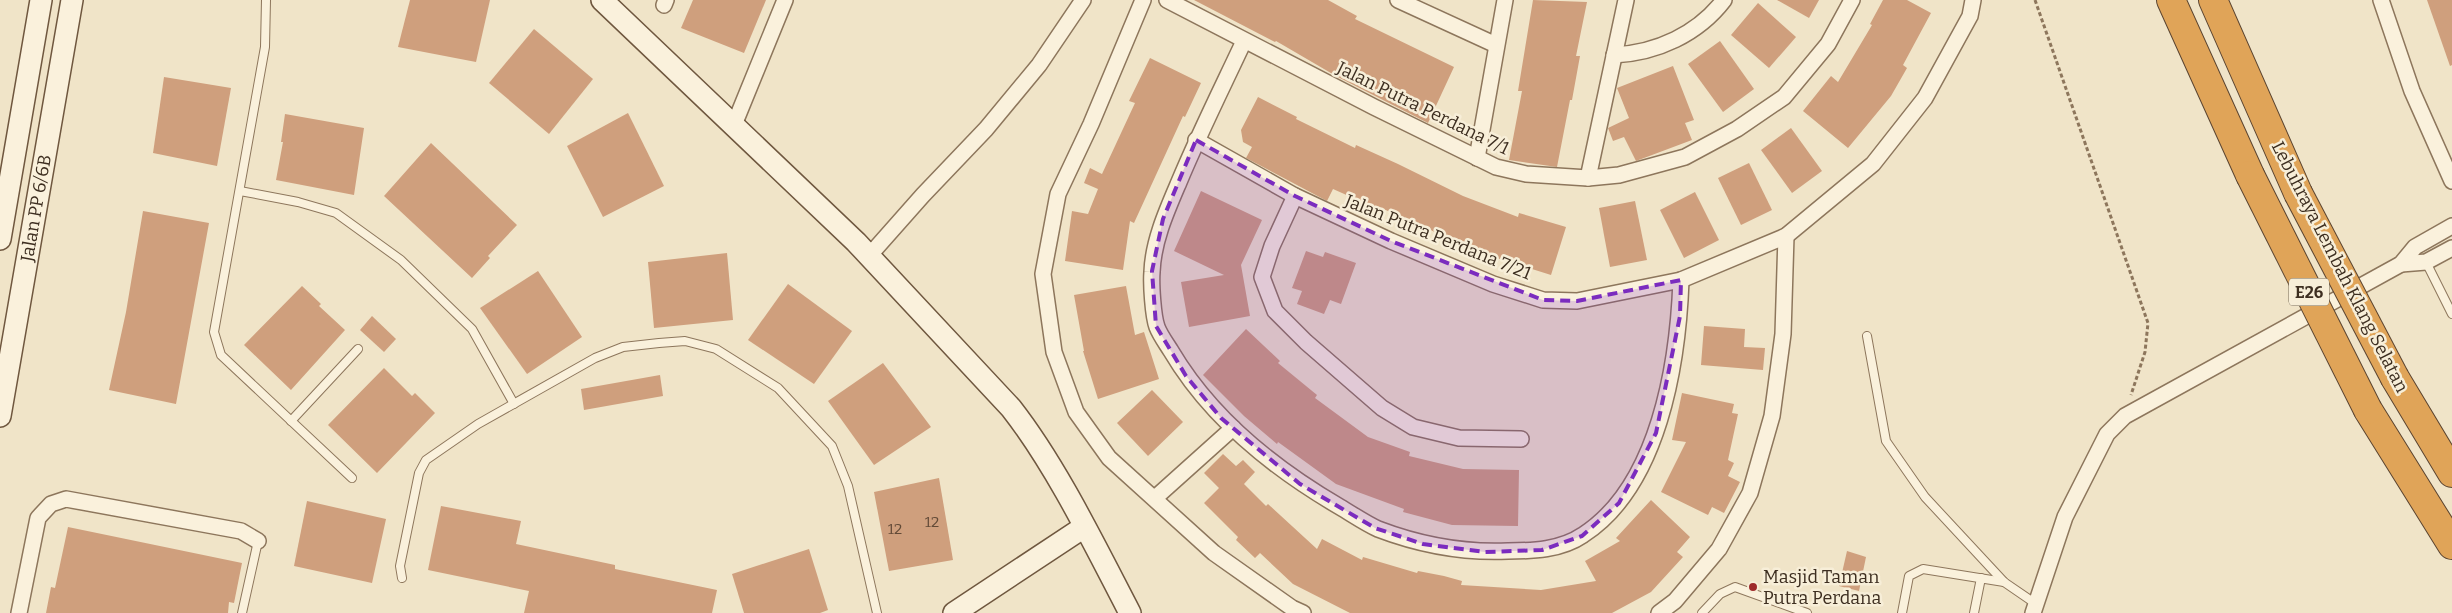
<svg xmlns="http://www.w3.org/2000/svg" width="2452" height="613" viewBox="0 0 2452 613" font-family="Bitter,serif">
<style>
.building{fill:#cf9f7d}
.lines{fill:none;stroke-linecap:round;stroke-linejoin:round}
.lane-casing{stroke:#8d765c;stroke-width:10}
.street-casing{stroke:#8d765c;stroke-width:18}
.secondary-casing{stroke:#6f573f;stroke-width:24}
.highway-casing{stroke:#5b4430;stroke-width:30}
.path{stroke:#8d765c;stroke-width:3;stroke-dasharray:4 2.5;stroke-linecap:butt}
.lane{stroke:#faf1dc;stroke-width:8}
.street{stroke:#faf1dc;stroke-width:15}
.secondary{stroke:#faf1dc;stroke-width:21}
.highway{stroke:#e0a458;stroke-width:28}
.highway-bridge-casing{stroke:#5b4430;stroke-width:30;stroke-linecap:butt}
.highway-bridge{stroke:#e0a458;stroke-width:28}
.marked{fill:#7b2cbf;fill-opacity:0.2;stroke:#7b2cbf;stroke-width:4;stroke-dasharray:10 6;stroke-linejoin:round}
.poi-dot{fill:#9e2a2b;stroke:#f7eed8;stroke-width:2}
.labels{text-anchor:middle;stroke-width:5;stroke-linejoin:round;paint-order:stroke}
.number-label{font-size:15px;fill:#624a37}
.shield{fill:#f7eed8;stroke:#756857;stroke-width:1}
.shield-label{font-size:16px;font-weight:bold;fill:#3d2e20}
.street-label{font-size:18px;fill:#3d2e20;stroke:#f7eed8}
.poi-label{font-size:18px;fill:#3d2e20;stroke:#f7eed8;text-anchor:start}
</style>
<rect width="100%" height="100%" fill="#f0e4c8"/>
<!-- building -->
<g class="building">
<polygon points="410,0 490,0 476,62 398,47"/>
<polygon points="693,0 766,0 744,53 681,28"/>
<polygon points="1194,0 1328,0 1357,16 1355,19 1454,67 1428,123 1336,76 1276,41 1275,42"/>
<polygon points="1533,0 1587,2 1576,56 1580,56 1572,100 1570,100 1557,167 1509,160 1522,91 1518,91"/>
<polygon points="1777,0 1819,0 1809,18"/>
<polygon points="1883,0 1907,0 1931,13 1903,65 1907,68 1891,96 1848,148 1803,111 1831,76 1838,82 1872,25 1870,24"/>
<polygon points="2427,0 2452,0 2452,65 2450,66"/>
<polygon points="1758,3 1796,37 1769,68 1731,35"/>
<polygon points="534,29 593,79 549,134 489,83"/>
<polygon points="1720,41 1754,89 1723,112 1688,64"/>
<polygon points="1150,58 1201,83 1185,117 1183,116 1134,223 1130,221 1123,270 1065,261 1072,211 1088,214 1098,189 1084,183 1090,168 1102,174 1135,103 1129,101"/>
<polygon points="1673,66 1694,120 1685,123 1692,140 1636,161 1624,137 1613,141 1608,128 1629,118 1617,88"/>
<polygon points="164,77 231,88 217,166 153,153"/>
<polygon points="1258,97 1297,117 1296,119 1355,148 1356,145 1398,164 1463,196 1518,217 1519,213 1566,227 1551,275 1484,254 1379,207 1378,209 1333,189 1327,201 1246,158 1252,147 1243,142 1241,130"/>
<polygon points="628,113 664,186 603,217 567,146"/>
<polygon points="285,114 364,128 354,195 276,180 283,142 281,142"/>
<polygon points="1791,128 1822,171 1792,193 1761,150"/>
<polygon points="431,143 517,225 488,256 490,258 472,278 384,196"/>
<polygon points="1749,163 1772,210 1741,225 1718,178"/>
<polygon points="1201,191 1262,220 1241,265 1250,316 1189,327 1181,282 1224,275 1174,251"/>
<polygon points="1695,192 1719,240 1684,258 1660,210"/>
<polygon points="1635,201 1647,260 1610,267 1599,208"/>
<polygon points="143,211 209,223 176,404 109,390 126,312"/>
<polygon points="1306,251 1323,257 1325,252 1356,263 1341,304 1330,300 1324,314 1297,304 1302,291 1292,288"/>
<polygon points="727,253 733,320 654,328 648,262"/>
<polygon points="538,271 582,337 527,374 480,308"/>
<polygon points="788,284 852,331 814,384 748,340"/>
<polygon points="302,286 321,304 319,306 345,330 291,390 244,345"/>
<polygon points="1126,286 1135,335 1144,332 1159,379 1098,399 1083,351 1084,351 1074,295"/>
<polygon points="372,316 396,339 384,352 360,330"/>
<polygon points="1704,326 1745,329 1744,347 1765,348 1763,370 1701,365"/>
<polygon points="1246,329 1280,361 1278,363 1317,395 1315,398 1368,437 1410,452 1409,456 1463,469 1519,470 1518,526 1452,525 1403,512 1404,509 1336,484 1278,442 1277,444 1244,416 1203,375"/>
<polygon points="883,363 931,427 874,465 828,401"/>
<polygon points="384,368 412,396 415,393 435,413 377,473 328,425"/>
<polygon points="660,375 663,396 584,410 581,389"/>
<polygon points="1152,390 1183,422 1148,456 1117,423"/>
<polygon points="1682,393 1734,404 1732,413 1738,414 1728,460 1734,463 1728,476 1740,482 1724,513 1712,507 1708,515 1661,492 1686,442 1672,440"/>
<polygon points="1223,454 1236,466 1243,460 1255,472 1244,484 1266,506 1268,504 1317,549 1322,539 1362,560 1363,557 1417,573 1418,571 1444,576 1462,581 1461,585 1541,590 1596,581 1585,561 1620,541 1616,538 1651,500 1690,537 1677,552 1683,557 1651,592 1612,613 1350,613 1293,584 1260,553 1255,558 1236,540 1238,537 1204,503 1219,488 1204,473"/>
<polygon points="939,478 953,560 889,571 874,492"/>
<polygon points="307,501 386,519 372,583 294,566"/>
<polygon points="441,506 521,521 516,544 615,565 615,569 717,590 712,613 524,613 529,591 428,570"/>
<polygon points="68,527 242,563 234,603 229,602 228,613 46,613 51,587 55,588"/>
<polygon points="809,549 828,610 820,613 744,613 732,574"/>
<polygon points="1847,551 1866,557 1859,591 1839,586"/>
</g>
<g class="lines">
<defs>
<g id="lane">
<polyline points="266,0 265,47 214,332 221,355 352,478"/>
<polyline points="240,191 298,202 336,213 401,260 472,329 514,404"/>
<polyline points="2426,262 2452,314"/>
<polyline points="1867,336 1886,441 1925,497 2004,582 2036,604"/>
<polyline points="291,421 358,349"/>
<polyline points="402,578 400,566 419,473 426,460 478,424 595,358 623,347 659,343 685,341 716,349 778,388 832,446 848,486 877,613"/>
<polyline points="242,613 258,541"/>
<polyline points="1702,613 1720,594 1735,587 1807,613"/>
<polyline points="1902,613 1909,576 1923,569 2004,582"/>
<polyline points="1974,613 1981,578"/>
</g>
<g id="street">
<polyline points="1143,0 1091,124 1058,194 1043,274 1054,352 1076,412 1109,458 1214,553 1292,608 1303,613"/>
<polyline points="1167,0 1374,107 1496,167 1526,174 1588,178 1619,175 1685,157 1737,129 1784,97 1828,44 1852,0"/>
<polyline points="1398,0 1496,45"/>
<polyline points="2381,0 2412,91 2452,181"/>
<polyline points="664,5 666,0"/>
<path d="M1244 41C1222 88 1199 134 1179 182 1167 210 1153 241 1152 272 1151 284 1153 316 1157 327 1160 335 1166 343 1171 351 1210 417 1273 468 1340 507 1352 514 1365 523 1378 529 1420 545 1464 553 1508 551 1533 551 1561 550 1583 535 1659 486 1678 364 1681 280"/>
<path d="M1614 55C1657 53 1698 34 1724 0"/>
<polyline points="734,125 785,0"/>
<polyline points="1196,140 1295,196 1391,241 1493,284 1543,300 1577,301 1681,280 1786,236 1873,164 1925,98 1970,16 1973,0"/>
<polyline points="1477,158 1505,0"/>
<polyline points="1588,178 1626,0"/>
<polyline points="1295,196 1272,246 1262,277 1275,311 1306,342 1382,408 1413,427 1459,438 1521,439"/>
<polyline points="869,256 923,195 986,129 1039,65 1083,0"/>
<polyline points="2401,264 2426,262 2452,248"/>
<polyline points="1155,498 1233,428"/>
<polyline points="19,613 38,518 51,504 66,499 241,531 258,541"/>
<polyline points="1659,613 1675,601 1719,549 1750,493 1772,416 1783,334 1786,236"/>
<polyline points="2033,613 2065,517 2107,434 2125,416 2401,264 2415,247 2452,226"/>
</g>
<g id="secondary">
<path d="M602 0 856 242 1011 408C1057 467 1095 546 1130 613"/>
<polyline points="0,239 41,0"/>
<path id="s1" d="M0 416 72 0"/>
<polyline points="954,613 1084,527"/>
</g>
<g id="highway">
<polyline points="2171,0 2250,175"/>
<polyline points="2213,0 2298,193"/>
<polyline points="2395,378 2452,473"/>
<polyline points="2368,410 2452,545"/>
</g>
</defs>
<!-- lane casing -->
<use href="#lane" class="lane-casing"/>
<!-- street casing -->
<use href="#street" class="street-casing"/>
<!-- secondary casing -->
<use href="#secondary" class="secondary-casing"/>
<!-- highway casing -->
<use href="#highway" class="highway-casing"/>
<!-- path -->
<polyline class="path" points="2035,0 2148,323 2145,352 2131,395"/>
<!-- lane -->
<use href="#lane" class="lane"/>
<!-- street -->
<use href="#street" class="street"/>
<!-- secondary -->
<use href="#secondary" class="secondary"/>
<!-- highway -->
<use href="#highway" class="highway"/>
<defs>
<g id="highway-bridge">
<polyline points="2250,175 2368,410"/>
<polyline points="2298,193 2395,378"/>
</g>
</defs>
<!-- highway-bridge casing -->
<use href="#highway-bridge" class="highway-bridge-casing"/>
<!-- highway-bridge -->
<use href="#highway-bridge" class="highway-bridge"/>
</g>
<!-- marked area -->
<path class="marked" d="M1196 140 1295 196 1391 241 1543 300 1577 301 1681 280 1680 316 1656 433 1619 503 1582 536 1542 550 1485 552 1423 544 1375 528 1300 484 1221 418 1186 376 1156 326 1152 271 1163 219Z"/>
<!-- markers -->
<circle class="poi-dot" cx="1753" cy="587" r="5"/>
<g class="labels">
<!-- number labels -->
<g class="number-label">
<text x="932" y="527">12</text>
<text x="895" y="534">12</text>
</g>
<!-- shield labels -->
<rect class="shield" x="2289" y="278.5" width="40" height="27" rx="4"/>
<g class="shield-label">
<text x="2309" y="298">E26</text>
</g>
<!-- street labels -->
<g class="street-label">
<text transform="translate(1423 108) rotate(26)" y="6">Jalan Putra Perdana 7/1</text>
<text dy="6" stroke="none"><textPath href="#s1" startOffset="211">Jalan PP 6/6B</textPath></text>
<text transform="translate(1438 237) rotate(22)" y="6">Jalan Putra Perdana 7/21</text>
<text transform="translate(2340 267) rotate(63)" y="6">Lebuhraya Lembah Klang Selatan</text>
</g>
<!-- poi labels -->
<g class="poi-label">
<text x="1763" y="583">Masjid Taman<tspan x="1763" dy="21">Putra Perdana</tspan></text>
</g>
</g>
</svg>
